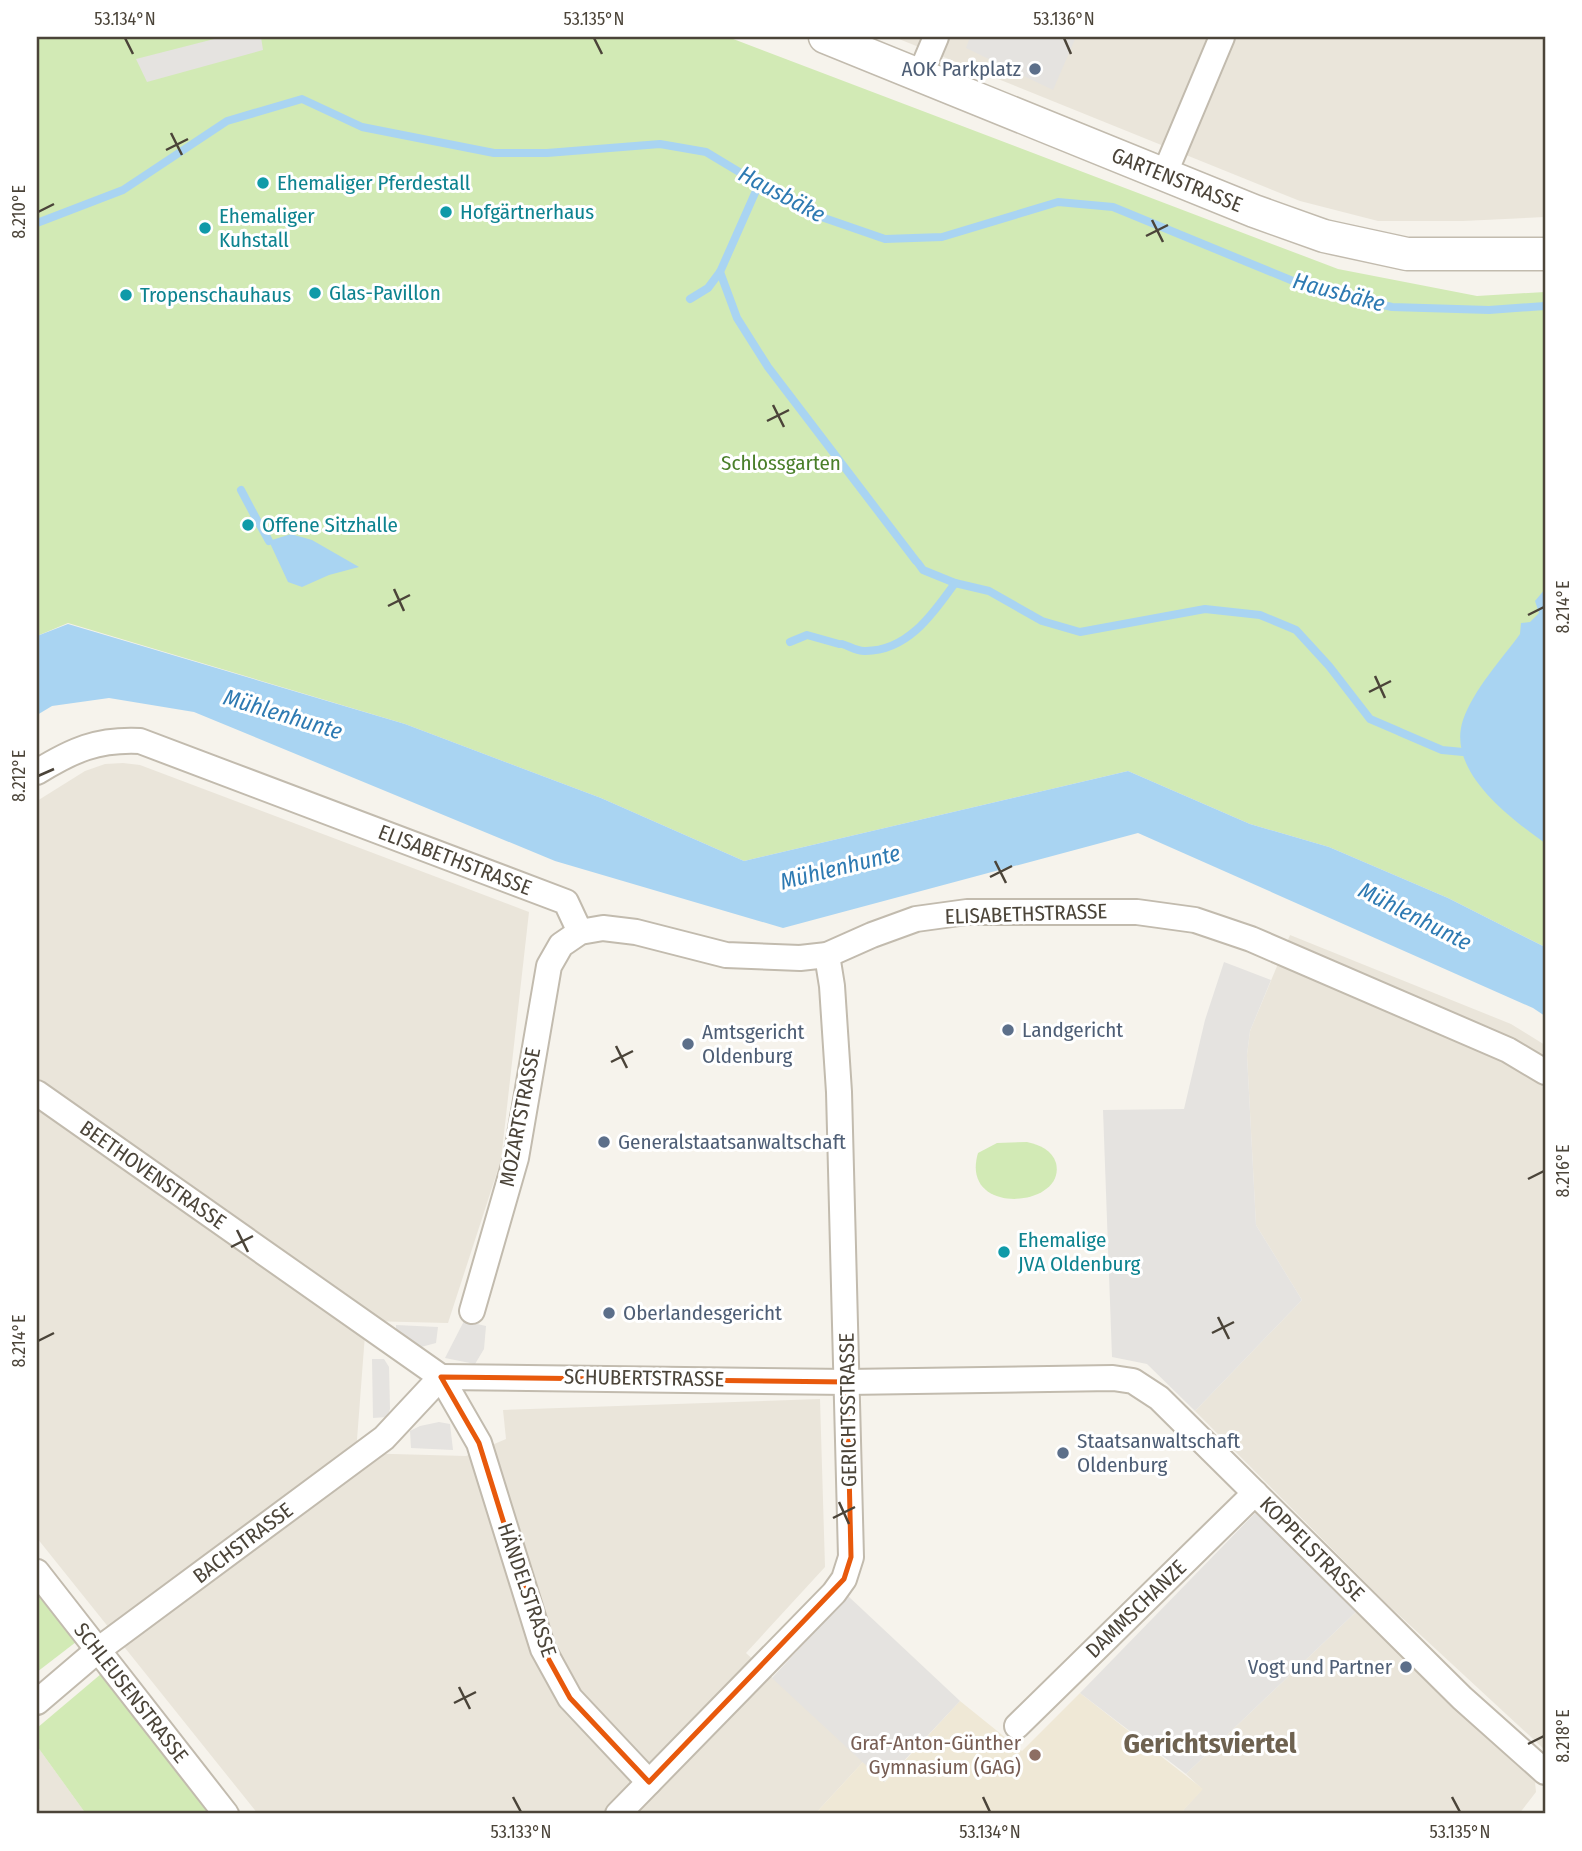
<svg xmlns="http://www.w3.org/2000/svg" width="1582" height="1851" viewBox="0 0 1582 1851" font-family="'Fira Sans Condensed',sans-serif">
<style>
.residential{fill:#eae5da}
.education{fill:#efe8d6}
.green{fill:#d2eab5}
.parking{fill:#e5e3e0}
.water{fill:#a9d4f2}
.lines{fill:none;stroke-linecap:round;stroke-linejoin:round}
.stream{stroke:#a9d4f2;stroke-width:8}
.minor-casing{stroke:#c2bbae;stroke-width:28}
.tertiary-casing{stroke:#c2bbae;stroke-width:35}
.minor{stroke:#fff;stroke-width:24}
.tertiary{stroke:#fff;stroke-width:32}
.marked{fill:none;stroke:#e8590c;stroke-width:5;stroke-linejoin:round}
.ticks{fill:none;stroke:#4b4439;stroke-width:2.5}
.service-dot{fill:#5c6f8a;stroke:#fff;stroke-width:2.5}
.culture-dot{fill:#0f9aa8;stroke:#fff;stroke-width:2.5}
.education-dot{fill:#8d6e63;stroke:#fff;stroke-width:2.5}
.labels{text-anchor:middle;stroke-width:6;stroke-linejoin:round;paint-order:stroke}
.service-label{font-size:21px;fill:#4e5e75;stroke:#fff;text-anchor:start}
.street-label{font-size:21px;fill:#4b4439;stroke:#fff}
.culture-label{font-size:21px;fill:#0d838f;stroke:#fff;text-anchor:start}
.park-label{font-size:21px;fill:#4a7f2a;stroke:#fff}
.education-label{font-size:21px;fill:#785e54;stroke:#fff;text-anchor:end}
.water-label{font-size:23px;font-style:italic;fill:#2e7ab2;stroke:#fff}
.district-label{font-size:28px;font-weight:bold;fill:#6e6250;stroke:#fff}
.neatline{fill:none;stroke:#4b4439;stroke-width:2.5}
.ticks-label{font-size:18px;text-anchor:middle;fill:#4b4439}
</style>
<rect width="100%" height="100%" fill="#f6f3ec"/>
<!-- residential -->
<g class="residential">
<polygon points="894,37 1545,37 1545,217 1463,221 1378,221 1300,201"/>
<polygon points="123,763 140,765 529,912 501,1160 448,1323 366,1321 356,1453 466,1456 506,1439 503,1410 820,1399 825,1567 746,1653 863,1762 815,1814 258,1814 37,1538 37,801 85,771 105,764"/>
<polygon points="1290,935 1511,1024 1545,1045 1545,1750 1386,1603 1195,1411 1302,1300 1256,1225 1247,1055 1250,1031"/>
<polygon points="1359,1609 1535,1782 1536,1792 1519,1814 1180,1814 1202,1789 1186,1774"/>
<polygon points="37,1746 86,1814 37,1814"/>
</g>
<!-- education -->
<polygon class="education" points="1080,1693 1203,1789 1180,1814 815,1814 863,1762 885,1782 960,1701 1022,1751"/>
<!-- green -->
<g class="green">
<polygon points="37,37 728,37 1338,269 1477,296 1545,292 1545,947 1448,898 1329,847 1250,824 1128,771 744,861 601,798 405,724 68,623 37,636"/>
<path d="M1027 1142C1040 1145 1052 1150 1056 1163 1067 1208 959 1217 978 1153L997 1143Z"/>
<polygon points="37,1592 76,1642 37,1672"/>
<polygon points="101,1674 214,1814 86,1814 37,1746 37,1728"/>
</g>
<!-- parking -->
<g class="parking">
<polygon points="222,37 261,37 263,50 147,82 136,59"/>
<polygon points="970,37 1076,37 1053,90 966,48"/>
<polygon points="1224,962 1271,980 1250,1031 1247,1055 1256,1225 1302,1300 1195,1411 1147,1364 1112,1357 1103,1110 1184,1109 1205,1020"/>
<polygon points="464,1321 486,1326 484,1349 475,1364 445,1358"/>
<polygon points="396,1325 438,1327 436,1343 421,1347 396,1340"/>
<polygon points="372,1359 384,1359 389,1367 390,1409 387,1417 373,1418"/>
<polygon points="439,1422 450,1424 453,1450 411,1448 410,1431 420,1426"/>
<polygon points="1258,1510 1359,1609 1186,1774 1080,1693"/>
<polygon points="848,1596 960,1701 884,1782 772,1678"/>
</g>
<!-- water -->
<g class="water">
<polygon points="291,534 312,540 359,567 329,575 302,587 288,582 269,541"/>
<path d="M1545 589V843C1510 818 1446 771 1463 720 1474 689 1501 660 1520 634L1521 623 1530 622 1539 613 1535 601Z"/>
<polygon points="68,624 405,724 601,798 744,861 1128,771 1250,824 1329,847 1448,898 1545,947 1545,1016 1533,1008 1138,833 783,928 555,861 194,712 109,698 52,706 37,715 37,636"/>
</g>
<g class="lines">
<!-- stream -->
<g class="stream">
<polyline points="37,223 123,190 227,121 302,99 362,127 494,153 547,153 660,144 706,152 804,211 885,239 942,237 1058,202 1113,207 1315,290 1392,307 1489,310 1545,306"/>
<polyline points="720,272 737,318 768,367 916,561"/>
<polyline points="690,299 708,288 720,272 759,184"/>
<polyline points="241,490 258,522"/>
<polyline points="260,525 269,541"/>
<polyline points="918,563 923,570 955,583 989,591 1042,621 1080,632 1205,609 1260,615 1296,630 1329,666 1370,719 1398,731"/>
<polyline points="790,642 807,635 839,644"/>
<path d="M842 644C849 646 857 651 864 651 907 652 933 614 955 583"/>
<polyline points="1400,732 1442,750 1463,752"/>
</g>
<defs>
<g id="minor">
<polyline points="920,75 936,37"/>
<polyline points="1164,175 1222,37"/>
<path d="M37 772C73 750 97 739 140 741L566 902 580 932"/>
<polyline points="37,1093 441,1377 479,1443 543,1649 570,1698 649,1782"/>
<polyline points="472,1311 516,1158 549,966 561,945 580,932 603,928 636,932 726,955 800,958 827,955 872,935 916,919 967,912 1137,912 1195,920 1251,939 1508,1050 1545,1072"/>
<polyline points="441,1377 847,1382 1113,1378 1133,1381 1159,1398 1462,1698 1545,1772"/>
<polyline points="37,1572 226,1814"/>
<polyline points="37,1702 98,1650 384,1438 441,1377"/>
<polyline points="1017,1726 1255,1493"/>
<polyline points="618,1814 834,1593 844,1579 851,1557 839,1092 832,986 827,955"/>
</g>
<polyline id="tertiary" points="825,37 1254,211 1324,236 1407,254 1545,254"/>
</defs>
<!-- minor casing -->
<use href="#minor" class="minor-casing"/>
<!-- tertiary casing -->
<use href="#tertiary" class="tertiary-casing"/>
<!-- minor -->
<use href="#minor" class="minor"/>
<!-- tertiary -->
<use href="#tertiary" class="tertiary"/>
</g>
<!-- marked area -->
<path class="marked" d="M441 1377 847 1382 851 1557 844 1579 649 1782 570 1698 543 1649 479 1443Z"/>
<!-- ticks -->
<path class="ticks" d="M125 38 133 54M594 38 602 54M1064 38 1071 54M171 133 182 155M166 150 188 139M38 212 54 204M1152 220 1163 242M1146 236 1168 225M773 405 784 427M767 421 789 410M394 589 404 611M388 606 410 595M1528 615 1544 607M1375 676 1385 698M1369 692 1391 681M38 776 54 769M995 861 1006 883M990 877 1012 866M616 1046 627 1068M611 1062 633 1051M1528 1179 1544 1171M237 1230 248 1252M231 1247 253 1236M1218 1317 1229 1339M1212 1333 1234 1322M38 1341 54 1333M839 1502 849 1524M833 1518 855 1507M459 1687 470 1709M454 1703 476 1692M1528 1744 1544 1736M513 1797 521 1812M983 1797 990 1812M1452 1797 1460 1812"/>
<!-- markers -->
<g class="service-dot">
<circle cx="1035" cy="69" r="7"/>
<circle cx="1008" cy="1030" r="7"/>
<circle cx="688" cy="1044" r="7"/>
<circle cx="604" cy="1142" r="7"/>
<circle cx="609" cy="1313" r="7"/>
<circle cx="1063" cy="1453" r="7"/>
<circle cx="1406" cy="1667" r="7"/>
</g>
<g class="culture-dot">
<circle cx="263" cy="183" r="7"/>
<circle cx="446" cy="212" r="7"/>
<circle cx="205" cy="228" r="7"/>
<circle cx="315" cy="293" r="7"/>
<circle cx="126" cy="295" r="7"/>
<circle cx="248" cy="525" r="7"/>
<circle cx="1004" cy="1252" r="7"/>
</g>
<circle class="education-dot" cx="1035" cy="1755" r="7"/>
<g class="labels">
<!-- service labels -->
<g class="service-label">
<text x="1021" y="76" text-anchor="end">AOK Parkplatz</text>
<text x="1022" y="1037">Landgericht</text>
<text x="702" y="1039">Amtsgericht<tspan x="702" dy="24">Oldenburg</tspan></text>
<text x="618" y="1149">Generalstaatsanwaltschaft</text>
<text x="623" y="1320">Oberlandesgericht</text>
<text x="1077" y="1448">Staatsanwaltschaft<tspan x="1077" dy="24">Oldenburg</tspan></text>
<text x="1392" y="1674" text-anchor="end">Vogt und Partner</text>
</g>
<!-- street labels -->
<g class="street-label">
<text transform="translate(1177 180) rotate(22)" y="7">GARTENSTRASSE</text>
<text transform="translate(455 860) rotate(21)" y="7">ELISABETHSTRASSE</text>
<text transform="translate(1026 914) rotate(-2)" y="7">ELISABETHSTRASSE</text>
<text transform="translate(520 1117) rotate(-79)" y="7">MOZARTSTRASSE</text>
<text transform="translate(153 1175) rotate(35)" y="7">BEETHOVENSTRASSE</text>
<text transform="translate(644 1378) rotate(1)" y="7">SCHUBERTSTRASSE</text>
<text transform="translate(848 1410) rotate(-91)" y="7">GERICHTSSTRASSE</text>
<text transform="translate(243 1543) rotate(-37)" y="7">BACHSTRASSE</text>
<text transform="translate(1312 1549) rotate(45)" y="7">KOPPELSTRASSE</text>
<text transform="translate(527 1590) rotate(71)" y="7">HÄNDELSTRASSE</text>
<text transform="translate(1136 1609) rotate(-44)" y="7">DAMMSCHANZE</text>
<text transform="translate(131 1693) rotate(52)" y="7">SCHLEUSENSTRASSE</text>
</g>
<!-- culture labels -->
<g class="culture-label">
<text x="277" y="190">Ehemaliger Pferdestall</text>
<text x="460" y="219">Hofgärtnerhaus</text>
<text x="219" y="223">Ehemaliger<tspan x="219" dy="24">Kuhstall</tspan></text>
<text x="329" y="300">Glas-Pavillon</text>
<text x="140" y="302">Tropenschauhaus</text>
<text x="262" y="532">Offene Sitzhalle</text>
<text x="1018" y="1247">Ehemalige<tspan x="1018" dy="24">JVA Oldenburg</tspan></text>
</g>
<!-- park labels -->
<g class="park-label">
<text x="781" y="470">Schlossgarten</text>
</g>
<!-- education labels -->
<g class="education-label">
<text x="1021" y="1750">Graf-Anton-Günther<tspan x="1021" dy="24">Gymnasium (GAG)</tspan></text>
</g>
<!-- water labels -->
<g class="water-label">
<text transform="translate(782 194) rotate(28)" y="8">Hausbäke</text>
<text transform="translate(1339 292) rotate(15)" y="8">Hausbäke</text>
<text transform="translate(283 714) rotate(17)" y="8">Mühlenhunte</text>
<text transform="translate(840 867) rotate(-14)" y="8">Mühlenhunte</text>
<text transform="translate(1415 916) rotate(27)" y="8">Mühlenhunte</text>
</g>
<!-- district labels -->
<g class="district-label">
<text x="1210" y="1753">Gerichtsviertel</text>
</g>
</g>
<!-- border -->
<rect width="1582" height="1851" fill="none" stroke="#ffffff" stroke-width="77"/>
<rect x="38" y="38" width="1506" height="1774" class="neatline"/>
<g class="ticks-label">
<text x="125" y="25">53.134°N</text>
<text x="594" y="25">53.135°N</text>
<text x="1064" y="25">53.136°N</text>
<text transform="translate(19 212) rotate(-90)" y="6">8.210°E</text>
<text transform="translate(1563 607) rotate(-90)" y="6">8.214°E</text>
<text transform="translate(19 776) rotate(-90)" y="6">8.212°E</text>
<text transform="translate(1563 1171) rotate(-90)" y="6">8.216°E</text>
<text transform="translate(19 1341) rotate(-90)" y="6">8.214°E</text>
<text transform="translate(1563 1736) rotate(-90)" y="6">8.218°E</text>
<text x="521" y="1838">53.133°N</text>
<text x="990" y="1838">53.134°N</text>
<text x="1460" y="1838">53.135°N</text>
</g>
</svg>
